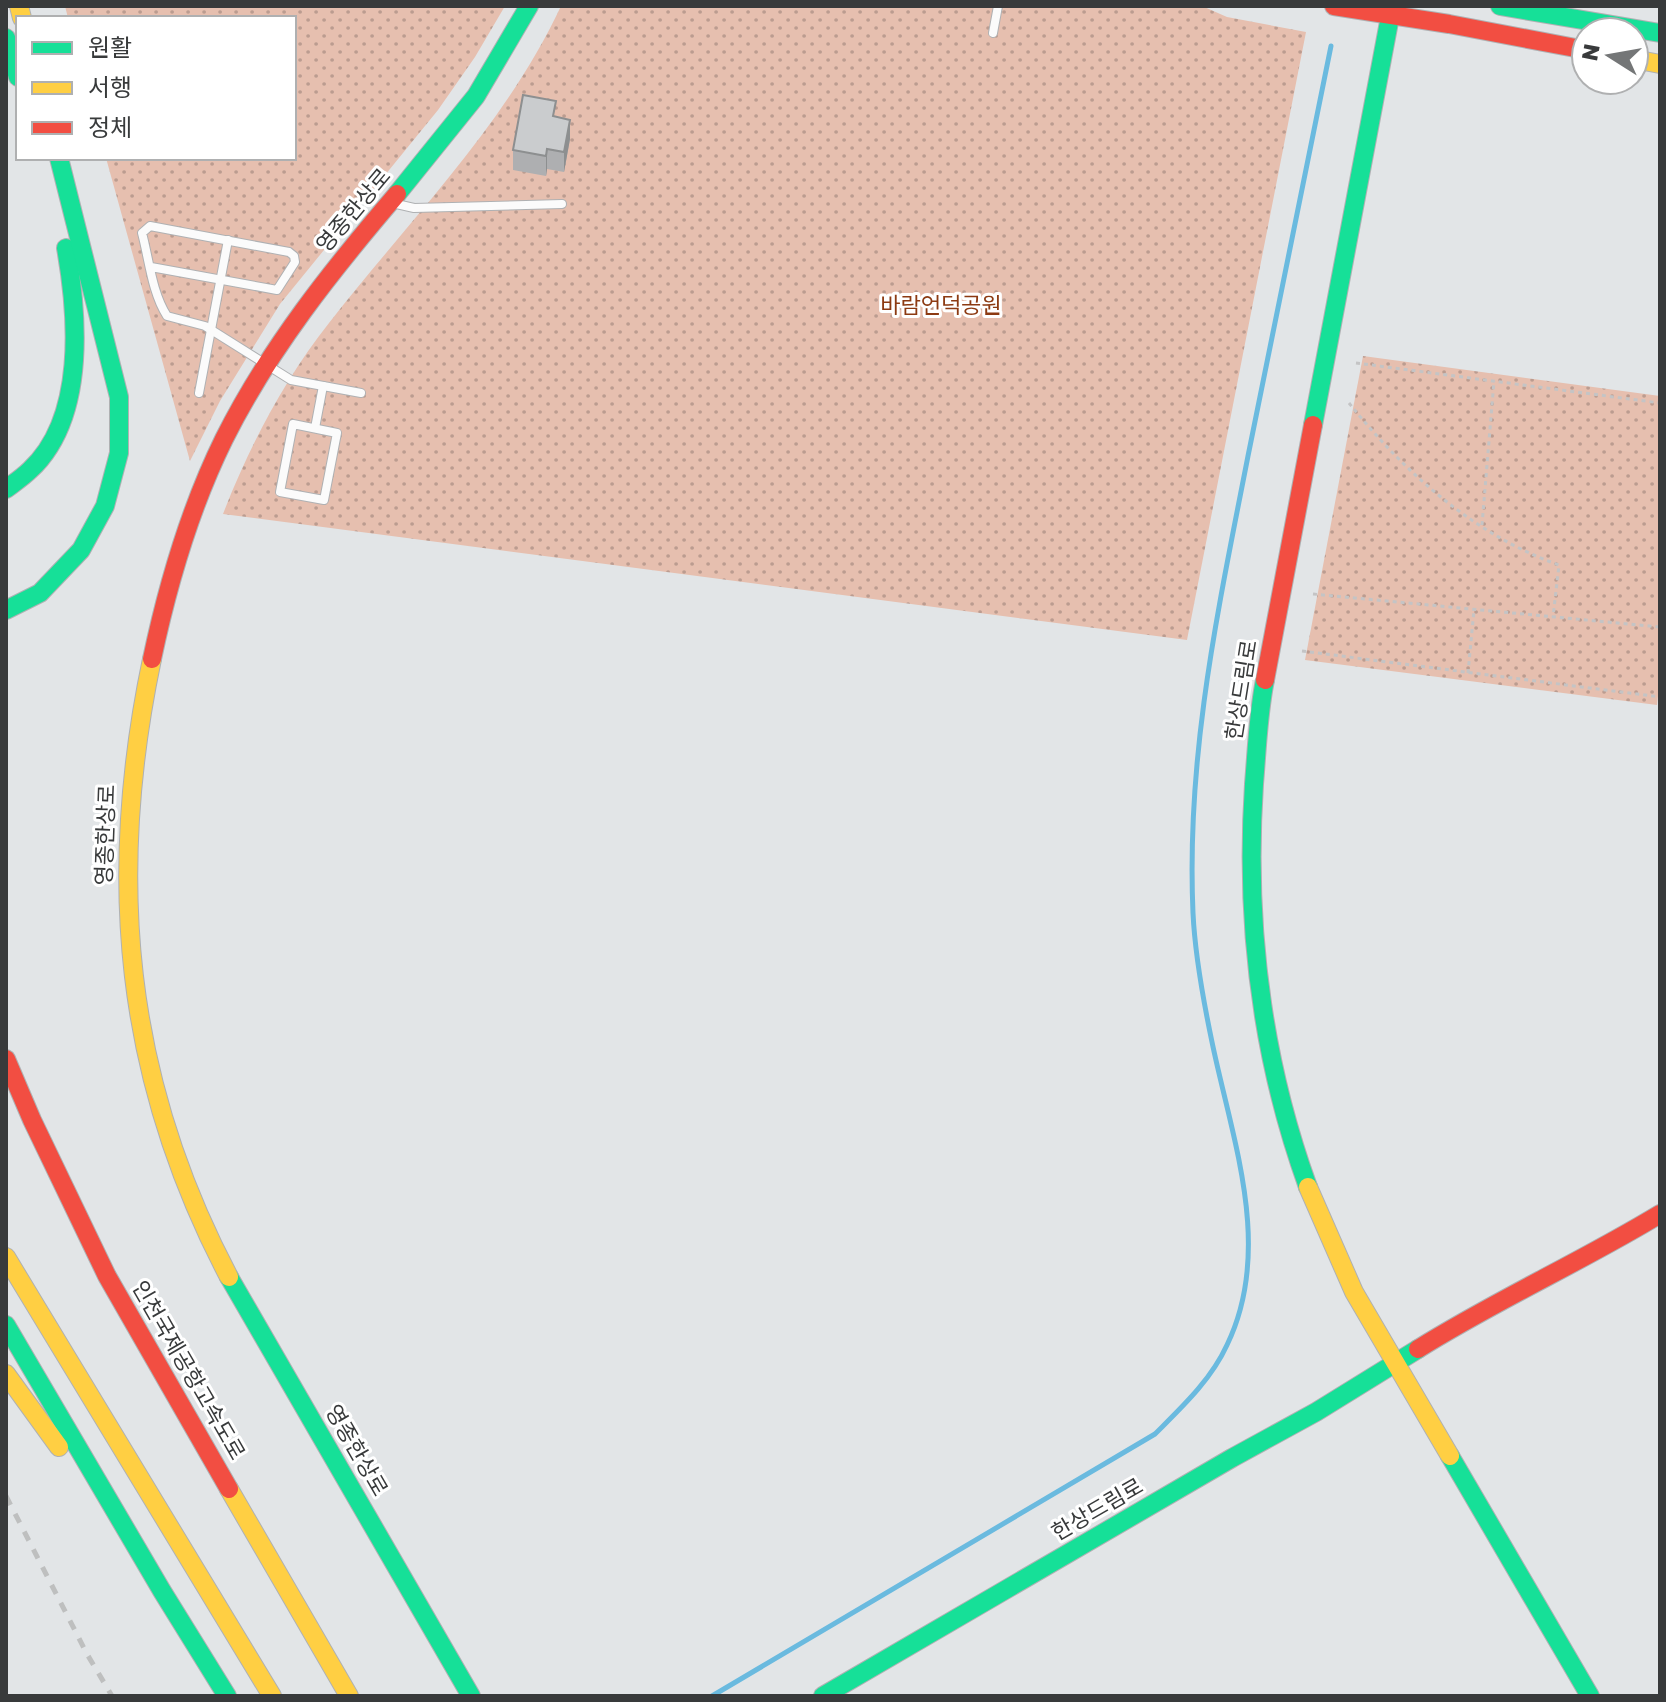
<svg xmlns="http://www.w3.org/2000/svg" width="1666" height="1702" viewBox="0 0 1666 1702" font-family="'Golos Text','Noto Sans KR',sans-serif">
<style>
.park{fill:url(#park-dots)}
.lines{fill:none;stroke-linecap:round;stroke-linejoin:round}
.stream{stroke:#6abadf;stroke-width:5}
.lane-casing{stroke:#afb1b3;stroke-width:10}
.fast-casing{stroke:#afb1b3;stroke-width:20}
.slow-casing{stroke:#afb1b3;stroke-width:20}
.jam-casing{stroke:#afb1b3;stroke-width:20}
.path{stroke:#c4c4c5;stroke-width:3;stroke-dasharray:4 4;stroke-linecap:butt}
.lane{stroke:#fbfbfb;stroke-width:8}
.fast{stroke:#16e098;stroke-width:18}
.slow{stroke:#ffcf43;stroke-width:18}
.jam{stroke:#f24e42;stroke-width:18}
.rail{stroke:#bebfbf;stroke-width:5;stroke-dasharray:10 10;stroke-linecap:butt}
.wall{fill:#aeafb1}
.shaded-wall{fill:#8d8f90}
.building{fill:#caccce;stroke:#8d8f90;stroke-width:2}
.labels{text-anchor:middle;stroke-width:6;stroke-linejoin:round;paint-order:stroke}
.street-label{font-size:22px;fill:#383a3b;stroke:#fff}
.park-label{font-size:22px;fill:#8c3a12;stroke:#fff}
</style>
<defs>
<pattern id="park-dots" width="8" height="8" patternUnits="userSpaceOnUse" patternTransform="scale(2)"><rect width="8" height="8" fill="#e6bfaf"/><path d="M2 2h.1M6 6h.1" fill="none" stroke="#bb9c90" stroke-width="1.8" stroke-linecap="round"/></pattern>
</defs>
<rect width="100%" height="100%" fill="#e2e5e7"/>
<!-- park -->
<g class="park">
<polygon points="65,6 505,6 475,57 438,110 280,304 220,401 190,461 106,158 294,158 294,18 68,18"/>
<path d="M561 6H1202L1227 17 1306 32 1187 640 223 514C249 447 284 380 329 323 410 219 505 126 561 6Z"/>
<polygon points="1363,356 1660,396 1660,678 1657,705 1305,660"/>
</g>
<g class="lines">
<!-- stream -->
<path class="stream" d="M712 1696 1155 1434C1182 1407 1211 1380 1227 1345 1274 1248 1232 1139 1212 1042 1203 999 1195 956 1193 913 1186 755 1218 610 1248 456 1276 320 1303 183 1331 46"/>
<defs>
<g id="lane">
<polyline points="993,33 998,6"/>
<polyline points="392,203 414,208 562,204"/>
<path d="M151 267 277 290 295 262 294 256 289 252 150 226 142 233C149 259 152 293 167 316L205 326 291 380 361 393"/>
<polyline points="199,393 228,240"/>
<polygon points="293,424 337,433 324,500 280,492"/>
<polyline points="315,428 323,386"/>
</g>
<g id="fast">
<polyline points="1500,6 1660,33"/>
<polyline points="6,38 18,77"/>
<polyline points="397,194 476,96 529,6"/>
<polyline points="1313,425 1392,6"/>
<path d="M6 489C14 483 23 477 30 470 86 418 78 316 66 248"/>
<polyline points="6,610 40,593 81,550 105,506 119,453 119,397 59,158"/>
<path d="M1265 680C1258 714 1257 749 1254 784 1245 921 1261 1057 1308 1187"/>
<polyline points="229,1277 471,1696"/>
<polyline points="6,1325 162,1591 227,1696"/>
<polyline points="1450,1456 1590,1696"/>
<polyline points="823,1696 1232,1458 1316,1412 1418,1349"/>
</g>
<g id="slow">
<polyline points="19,6 22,18"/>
<polyline points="1634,59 1660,64"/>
<path d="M152 659C106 878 124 1078 229 1277"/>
<polyline points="1308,1187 1354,1292 1450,1456"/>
<polyline points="6,1257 272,1696"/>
<polyline points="6,1374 59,1447"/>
<polyline points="229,1489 349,1696"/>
</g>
<g id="jam">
<polyline points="1334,6 1449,24 1586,50"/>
<path d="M152 659C168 583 190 508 224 439 269 349 332 270 397 194"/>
<polyline points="1265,680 1313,425"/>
<polyline points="6,1059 32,1120 107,1276 229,1489"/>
<path d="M1418 1349C1496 1300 1581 1262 1660 1214"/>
</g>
</defs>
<!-- lane casing -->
<use href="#lane" class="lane-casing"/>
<!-- fast casing -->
<use href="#fast" class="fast-casing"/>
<!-- slow casing -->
<use href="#slow" class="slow-casing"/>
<!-- jam casing -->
<use href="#jam" class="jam-casing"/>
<!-- path -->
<g class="path">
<polyline points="1356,363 1660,403"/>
<path d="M1349 403C1404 472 1474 535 1559 565L1553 617"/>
<polyline points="1482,525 1494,381"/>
<polyline points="1313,594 1660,627"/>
<polyline points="1302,651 1660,697"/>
<polyline points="1468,673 1474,610"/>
</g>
<!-- lane -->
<use href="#lane" class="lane"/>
<!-- fast -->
<use href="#fast" class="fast"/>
<!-- slow -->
<use href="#slow" class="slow"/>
<!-- jam -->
<use href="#jam" class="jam"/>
<!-- rail -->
<polyline class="rail" points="6,1496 87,1654 112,1696"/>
</g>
<!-- wall -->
<polygon class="wall" points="556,117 570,139 564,172 547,169 546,176 513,170 513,150"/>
<!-- shaded-wall -->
<g class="shaded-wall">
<polygon points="570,120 570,139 564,172 564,152"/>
<polygon points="547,149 547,169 546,176 546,156"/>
</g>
<!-- building -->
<polygon class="building" points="523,95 556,101 553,116 570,120 564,152 547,149 546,156 513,150"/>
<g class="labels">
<!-- street labels -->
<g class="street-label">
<text transform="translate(353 210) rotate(-50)" y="8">영종한상로</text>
<text transform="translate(1241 690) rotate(-81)" y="8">한상드림로</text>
<text transform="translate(105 835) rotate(-88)" y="8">영종한상로</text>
<text transform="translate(189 1370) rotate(60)" y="8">인천국제공항고속도로</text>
<text transform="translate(357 1450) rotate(60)" y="8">영종한상로</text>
<text transform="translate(1097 1509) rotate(-30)" y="8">한상드림로</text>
</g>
<!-- park labels -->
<g class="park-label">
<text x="941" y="313">바람언덕공원</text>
</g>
</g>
<!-- border -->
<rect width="1666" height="1702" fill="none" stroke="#383a3b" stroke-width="16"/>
<!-- legend -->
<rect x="16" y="16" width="280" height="144" fill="#ffffff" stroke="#afb0b1" stroke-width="2"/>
<rect x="32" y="42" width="40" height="12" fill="#16e098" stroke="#afb0b1" stroke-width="2"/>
<text x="88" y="56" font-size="24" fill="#383a3b">원활</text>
<rect x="32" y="82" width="40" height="12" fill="#ffcf43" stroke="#afb0b1" stroke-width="2"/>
<text x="88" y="96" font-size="24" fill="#383a3b">서행</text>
<rect x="32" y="122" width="40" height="12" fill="#f24e42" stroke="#afb0b1" stroke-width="2"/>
<text x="88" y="136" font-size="24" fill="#383a3b">정체</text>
<!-- north arrow -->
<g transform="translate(1610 56) rotate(281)"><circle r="38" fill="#ffffff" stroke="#afb0b1" stroke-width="2"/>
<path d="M0-6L14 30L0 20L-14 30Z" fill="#747677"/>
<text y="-12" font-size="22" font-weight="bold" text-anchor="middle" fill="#383a3b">N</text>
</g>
</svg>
